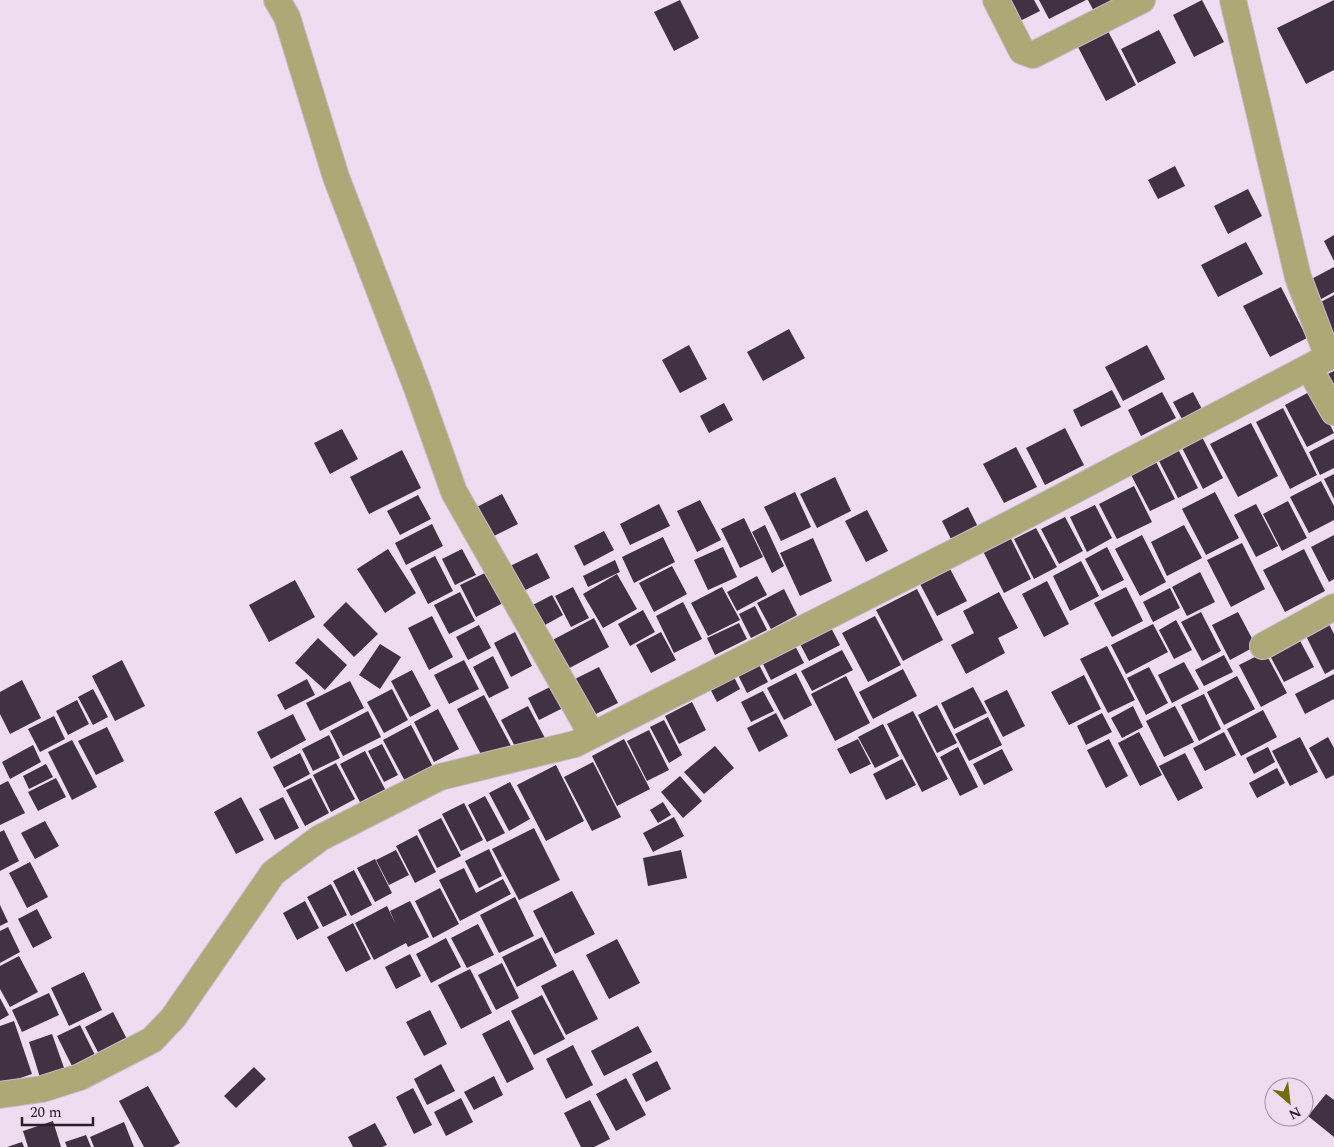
<svg xmlns="http://www.w3.org/2000/svg" width="1334" height="1147" viewBox="0 0 1334 1147" font-family="Spectral,serif">
<style>
.building{fill:#403242}
.lines{fill:none;stroke-linecap:round;stroke-linejoin:round}
.street-casing{stroke:#cbbacd;stroke-width:28}
.street{stroke:#aca977;stroke-width:26}
</style>
<rect width="100%" height="100%" fill="#efdcf1"/>
<!-- building -->
<g class="building">
<polygon points="680,0 699,38 674,51 654,12"/>
<polygon points="999,0 1034,0 1040,11 1012,25"/>
<polygon points="1039,0 1086,0 1049,19"/>
<polygon points="1088,0 1121,0 1097,17"/>
<polygon points="1202,0 1224,42 1194,57 1173,15"/>
<polygon points="1334,0 1334,70 1306,84 1277,28"/>
<polygon points="1159,30 1176,63 1138,83 1121,49"/>
<polygon points="1108,31 1136,85 1106,101 1078,47"/>
<polygon points="1175,166 1185,186 1158,199 1148,180"/>
<polygon points="1248,189 1262,216 1228,234 1214,206"/>
<polygon points="1334,235 1334,261 1324,241"/>
<polygon points="1246,242 1263,274 1218,297 1201,265"/>
<polygon points="1334,267 1334,292 1314,303 1304,283"/>
<polygon points="1281,287 1307,338 1270,357 1243,306"/>
<polygon points="1334,295 1334,336 1317,304"/>
<polygon points="789,329 805,358 763,381 747,352"/>
<polygon points="689,345 707,379 680,393 662,360"/>
<polygon points="1147,345 1165,379 1123,401 1105,367"/>
<polygon points="1334,371 1334,402 1321,377"/>
<polygon points="1112,390 1121,407 1081,427 1073,410"/>
<polygon points="1313,390 1334,433 1307,447 1285,405"/>
<polygon points="1162,392 1176,418 1141,436 1128,410"/>
<polygon points="1193,392 1203,411 1183,421 1173,402"/>
<polygon points="724,403 733,420 709,433 700,416"/>
<polygon points="1283,408 1317,475 1290,489 1256,422"/>
<polygon points="1251,423 1278,476 1238,497 1210,444"/>
<polygon points="1065,428 1084,465 1045,485 1026,448"/>
<polygon points="342,429 358,459 330,474 314,443"/>
<polygon points="1200,433 1223,478 1203,489 1180,444"/>
<polygon points="1334,439 1334,468 1320,475 1309,452"/>
<polygon points="1016,447 1037,487 1004,503 983,464"/>
<polygon points="1178,449 1198,488 1178,498 1158,459"/>
<polygon points="402,450 421,488 369,514 350,477"/>
<polygon points="1153,456 1175,499 1150,511 1128,469"/>
<polygon points="1334,474 1334,499 1324,479"/>
<polygon points="835,477 851,511 817,528 800,494"/>
<polygon points="1321,481 1334,506 1334,520 1309,533 1290,497"/>
<polygon points="1134,486 1152,522 1117,539 1099,504"/>
<polygon points="795,492 811,527 781,541 764,507"/>
<polygon points="1215,492 1239,538 1206,555 1182,509"/>
<polygon points="502,494 518,524 488,539 473,509"/>
<polygon points="418,495 431,519 400,535 387,511"/>
<polygon points="700,500 721,540 697,552 677,511"/>
<polygon points="1288,501 1307,538 1282,551 1263,514"/>
<polygon points="659,504 670,526 630,545 620,524"/>
<polygon points="1256,504 1278,546 1256,557 1234,515"/>
<polygon points="1095,505 1112,538 1087,552 1070,517"/>
<polygon points="968,507 979,529 953,543 942,521"/>
<polygon points="867,510 888,551 866,562 845,521"/>
<polygon points="1065,517 1083,551 1059,564 1041,529"/>
<polygon points="744,518 763,557 740,568 721,529"/>
<polygon points="432,524 443,546 406,565 395,543"/>
<polygon points="765,525 784,566 772,573 752,532"/>
<polygon points="1184,525 1202,558 1167,576 1151,542"/>
<polygon points="1036,528 1057,567 1034,579 1014,539"/>
<polygon points="604,531 614,550 584,566 574,546"/>
<polygon points="1142,535 1166,582 1140,596 1115,549"/>
<polygon points="1334,535 1334,579 1329,582 1311,547"/>
<polygon points="663,537 675,562 634,583 622,557"/>
<polygon points="1010,537 1031,579 1004,593 983,551"/>
<polygon points="813,538 832,581 800,596 780,553"/>
<polygon points="1242,543 1265,589 1231,607 1207,560"/>
<polygon points="723,547 737,577 708,590 694,560"/>
<polygon points="1107,547 1124,580 1102,591 1085,559"/>
<polygon points="388,549 416,593 385,613 357,569"/>
<polygon points="462,549 476,575 455,585 442,559"/>
<polygon points="1304,549 1325,591 1285,612 1263,570"/>
<polygon points="537,553 550,578 515,595 502,570"/>
<polygon points="435,556 453,591 428,604 410,569"/>
<polygon points="615,560 620,572 588,587 583,576"/>
<polygon points="1081,561 1099,596 1070,611 1053,576"/>
<polygon points="672,566 687,594 654,612 639,583"/>
<polygon points="949,567 967,601 937,616 919,582"/>
<polygon points="489,571 505,602 476,617 460,585"/>
<polygon points="1200,572 1215,602 1187,616 1172,587"/>
<polygon points="617,574 637,609 603,628 583,594"/>
<polygon points="757,576 767,595 737,611 727,592"/>
<polygon points="295,580 315,617 269,642 249,605"/>
<polygon points="1047,581 1069,624 1044,637 1022,594"/>
<polygon points="573,587 589,618 571,627 555,596"/>
<polygon points="722,587 740,620 708,636 691,603"/>
<polygon points="1126,587 1143,621 1112,637 1094,603"/>
<polygon points="1170,588 1180,608 1153,622 1143,602"/>
<polygon points="784,589 797,615 771,629 757,603"/>
<polygon points="917,589 943,640 903,661 876,610"/>
<polygon points="460,592 475,621 449,634 434,605"/>
<polygon points="999,592 1018,628 998,638 1005,653 966,674 951,645 974,633 963,611"/>
<polygon points="552,595 563,615 536,630 525,609"/>
<polygon points="346,602 378,634 354,657 323,625"/>
<polygon points="683,602 702,639 674,653 656,616"/>
<polygon points="755,606 767,630 751,638 739,614"/>
<polygon points="643,610 655,632 630,646 618,624"/>
<polygon points="1201,612 1221,651 1202,661 1181,622"/>
<polygon points="1238,612 1256,646 1230,660 1212,625"/>
<polygon points="432,616 453,657 429,670 408,628"/>
<polygon points="875,616 901,665 868,682 842,633"/>
<polygon points="594,618 609,647 562,672 547,643"/>
<polygon points="1326,618 1334,634 1334,669 1325,674 1303,630"/>
<polygon points="1176,620 1192,650 1174,659 1159,630"/>
<polygon points="828,622 840,645 809,661 797,638"/>
<polygon points="739,623 747,639 715,655 707,638"/>
<polygon points="1153,624 1168,652 1126,674 1111,645"/>
<polygon points="479,625 491,648 468,660 456,637"/>
<polygon points="515,632 532,666 511,677 494,643"/>
<polygon points="661,632 676,660 651,673 636,645"/>
<polygon points="1298,637 1314,667 1284,682 1268,652"/>
<polygon points="318,638 347,665 325,690 295,663"/>
<polygon points="792,640 804,663 771,680 759,656"/>
<polygon points="380,644 401,657 380,689 359,675"/>
<polygon points="1107,646 1135,700 1108,713 1080,659"/>
<polygon points="842,650 853,670 812,691 801,671"/>
<polygon points="1265,652 1287,693 1261,707 1239,665"/>
<polygon points="1224,655 1233,672 1204,686 1195,670"/>
<polygon points="493,656 509,688 489,698 473,667"/>
<polygon points="756,659 768,682 747,693 735,669"/>
<polygon points="122,660 145,706 115,721 92,676"/>
<polygon points="464,660 479,689 449,704 434,675"/>
<polygon points="1184,662 1199,689 1172,703 1158,675"/>
<polygon points="599,667 618,703 590,717 571,681"/>
<polygon points="1149,667 1168,703 1146,715 1127,678"/>
<polygon points="730,669 740,689 717,702 706,681"/>
<polygon points="903,669 917,696 873,719 859,692"/>
<polygon points="412,670 431,706 410,717 391,681"/>
<polygon points="796,673 812,705 784,720 767,688"/>
<polygon points="1334,674 1334,699 1305,714 1295,694"/>
<polygon points="1084,675 1101,709 1069,725 1051,692"/>
<polygon points="846,676 870,723 835,741 811,694"/>
<polygon points="1237,676 1255,709 1224,725 1207,692"/>
<polygon points="307,679 315,695 285,710 277,695"/>
<polygon points="22,680 41,718 10,734 0,714 0,692"/>
<polygon points="350,681 364,708 320,731 306,703"/>
<polygon points="556,684 567,706 539,720 528,698"/>
<polygon points="973,687 987,713 954,729 941,703"/>
<polygon points="93,689 108,717 93,725 78,697"/>
<polygon points="392,689 408,720 384,733 367,702"/>
<polygon points="1007,690 1025,726 1003,737 984,701"/>
<polygon points="763,691 774,711 751,722 741,702"/>
<polygon points="1204,694 1221,729 1199,741 1181,705"/>
<polygon points="484,695 511,746 484,760 457,709"/>
<polygon points="77,700 89,724 68,735 56,711"/>
<polygon points="692,702 706,730 679,744 665,716"/>
<polygon points="937,705 957,743 937,753 918,715"/>
<polygon points="528,706 546,740 519,754 501,720"/>
<polygon points="1133,706 1143,727 1122,738 1111,718"/>
<polygon points="1175,706 1194,742 1164,757 1146,721"/>
<polygon points="438,709 459,749 434,762 414,722"/>
<polygon points="1263,710 1277,737 1241,756 1227,729"/>
<polygon points="368,711 381,737 343,756 330,731"/>
<polygon points="913,711 948,779 922,792 887,724"/>
<polygon points="776,713 788,736 759,752 747,728"/>
<polygon points="1102,713 1112,732 1086,745 1077,726"/>
<polygon points="293,714 306,740 271,759 257,732"/>
<polygon points="54,716 65,739 40,752 28,729"/>
<polygon points="988,717 1002,745 969,761 955,734"/>
<polygon points="664,720 682,755 669,763 650,727"/>
<polygon points="883,724 899,756 875,768 858,737"/>
<polygon points="411,725 433,767 405,781 383,740"/>
<polygon points="107,727 124,761 96,775 78,741"/>
<polygon points="649,730 669,770 647,781 627,741"/>
<polygon points="1139,732 1162,775 1140,786 1118,743"/>
<polygon points="1224,732 1236,755 1205,771 1193,748"/>
<polygon points="329,735 340,758 313,771 302,749"/>
<polygon points="1300,737 1318,772 1290,786 1272,751"/>
<polygon points="1328,737 1334,748 1334,775 1326,779 1309,748"/>
<polygon points="624,739 650,789 617,806 592,756"/>
<polygon points="858,739 871,764 850,774 837,749"/>
<polygon points="1109,739 1128,776 1106,788 1087,750"/>
<polygon points="72,740 97,787 72,800 48,752"/>
<polygon points="382,744 398,775 384,782 368,751"/>
<polygon points="33,745 41,762 10,779 2,762"/>
<polygon points="715,746 734,768 704,794 684,772"/>
<polygon points="958,747 978,787 960,796 940,757"/>
<polygon points="1268,747 1275,762 1254,774 1246,758"/>
<polygon points="1002,749 1013,770 984,785 973,764"/>
<polygon points="365,751 386,791 361,804 340,764"/>
<polygon points="300,753 310,774 284,788 273,767"/>
<polygon points="1185,753 1203,788 1178,801 1159,766"/>
<polygon points="902,759 916,785 886,800 873,774"/>
<polygon points="593,762 621,817 592,831 564,777"/>
<polygon points="336,763 355,799 331,812 313,775"/>
<polygon points="46,764 53,777 29,789 23,776"/>
<polygon points="556,765 584,821 546,841 517,785"/>
<polygon points="1277,768 1285,783 1257,798 1249,783"/>
<polygon points="680,776 702,801 683,818 661,792"/>
<polygon points="56,778 66,797 38,811 28,792"/>
<polygon points="311,778 329,813 305,826 286,790"/>
<polygon points="8,781 25,813 0,825 0,785"/>
<polygon points="510,782 530,819 509,831 489,793"/>
<polygon points="485,796 505,833 487,842 468,805"/>
<polygon points="241,797 264,840 236,854 214,812"/>
<polygon points="283,797 299,828 275,840 259,809"/>
<polygon points="663,802 671,815 658,823 650,810"/>
<polygon points="464,803 483,840 461,851 442,814"/>
<polygon points="674,817 684,836 653,852 643,833"/>
<polygon points="441,818 461,856 437,868 418,830"/>
<polygon points="45,821 59,846 35,859 21,833"/>
<polygon points="534,828 560,880 519,900 492,849"/>
<polygon points="4,830 19,861 0,871 0,832"/>
<polygon points="417,835 436,872 415,883 396,846"/>
<polygon points="489,849 502,876 479,888 465,861"/>
<polygon points="396,850 409,875 389,885 376,860"/>
<polygon points="681,850 687,878 648,886 643,858"/>
<polygon points="375,859 392,893 375,902 357,868"/>
<polygon points="30,862 48,897 27,908 9,873"/>
<polygon points="464,868 476,893 503,879 511,894 460,921 439,880"/>
<polygon points="354,870 372,905 351,916 333,881"/>
<polygon points="331,884 347,915 323,927 307,897"/>
<polygon points="440,888 459,924 433,938 415,901"/>
<polygon points="572,891 595,934 555,954 533,911"/>
<polygon points="515,897 534,936 499,953 480,915"/>
<polygon points="305,901 319,928 297,940 283,913"/>
<polygon points="410,901 429,937 408,947 406,943 374,960 355,923 387,906 396,925 390,911"/>
<polygon points="0,905 8,922 0,926"/>
<polygon points="37,909 52,938 33,948 18,919"/>
<polygon points="353,923 371,959 346,972 327,937"/>
<polygon points="478,924 494,955 467,968 451,938"/>
<polygon points="8,927 20,952 0,963 0,931"/>
<polygon points="542,937 557,966 517,987 502,957"/>
<polygon points="446,938 461,967 431,983 416,954"/>
<polygon points="617,939 640,983 609,999 586,955"/>
<polygon points="410,954 421,976 396,989 385,967"/>
<polygon points="19,956 38,992 10,1007 0,989 0,966"/>
<polygon points="502,963 519,998 496,1010 478,975"/>
<polygon points="470,969 492,1013 461,1029 438,985"/>
<polygon points="573,970 598,1019 566,1035 541,986"/>
<polygon points="84,972 102,1010 69,1026 51,988"/>
<polygon points="49,993 59,1015 22,1032 12,1010"/>
<polygon points="542,995 565,1039 534,1055 511,1011"/>
<polygon points="0,998 9,1015 0,1020"/>
<polygon points="430,1010 447,1044 424,1056 406,1022"/>
<polygon points="113,1012 130,1045 102,1060 85,1027"/>
<polygon points="509,1020 534,1069 507,1083 482,1034"/>
<polygon points="14,1021 32,1074 0,1085 0,1026"/>
<polygon points="80,1025 100,1065 77,1076 57,1036"/>
<polygon points="638,1026 652,1052 604,1076 591,1051"/>
<polygon points="52,1034 68,1079 43,1087 29,1042"/>
<polygon points="573,1045 593,1085 566,1099 546,1059"/>
<polygon points="657,1061 671,1089 646,1102 632,1074"/>
<polygon points="441,1064 455,1091 427,1105 414,1079"/>
<polygon points="254,1067 266,1079 236,1108 224,1096"/>
<polygon points="494,1076 503,1095 474,1110 464,1092"/>
<polygon points="626,1078 646,1115 616,1131 596,1094"/>
<polygon points="148,1086 180,1143 173,1147 144,1147 119,1101"/>
<polygon points="413,1088 432,1125 414,1134 396,1097"/>
<polygon points="1326,1094 1334,1100 1334,1137 1308,1116"/>
<polygon points="461,1098 473,1122 446,1136 434,1112"/>
<polygon points="590,1100 610,1139 594,1147 581,1147 564,1113"/>
<polygon points="53,1121 61,1147 28,1147 23,1131"/>
<polygon points="124,1122 134,1147 94,1147 90,1137"/>
<polygon points="375,1123 387,1145 382,1147 353,1147 348,1137"/>
<polygon points="86,1135 91,1147 67,1147 65,1142"/>
<polygon points="22,1142 24,1147 7,1147"/>
</g>
<g class="lines">
<defs>
<g id="street">
<polyline points="277,0 287,17 336,177 417,388 454,492 592,735"/>
<polyline points="996,0 1022,51 1033,55 1142,0"/>
<polyline points="1233,0 1298,277 1328,357"/>
<polyline points="1309,368 1334,412"/>
<polyline points="1263,646 1334,607"/>
<polyline points="0,1095 42,1089 80,1077 152,1040 173,1018 273,873 320,838 440,777 575,744 1010,524 1334,354"/>
</g>
</defs>
<!-- street casing -->
<use href="#street" class="street-casing"/>
<!-- street -->
<use href="#street" class="street"/>
</g>
<!-- north arrow -->
<g transform="translate(1289 1102) rotate(152)"><circle r="24" fill="#efdcf1" stroke="#9f91a0"/>
<path d="M0-4L9 19L0 12L-9 19Z" fill="#736c07"/>
<text y="-8" font-size="14" font-weight="bold" text-anchor="middle" fill="#262027">N</text>
</g>
<!-- scale -->
<path d="M22 1117v8h71v-8" fill="none" stroke="#262027" stroke-width="2.5"/>
<text x="30" y="1117" font-size="15" fill="#262027" stroke="#efdcf1" stroke-width="4" paint-order="stroke">20 m</text>
</svg>
